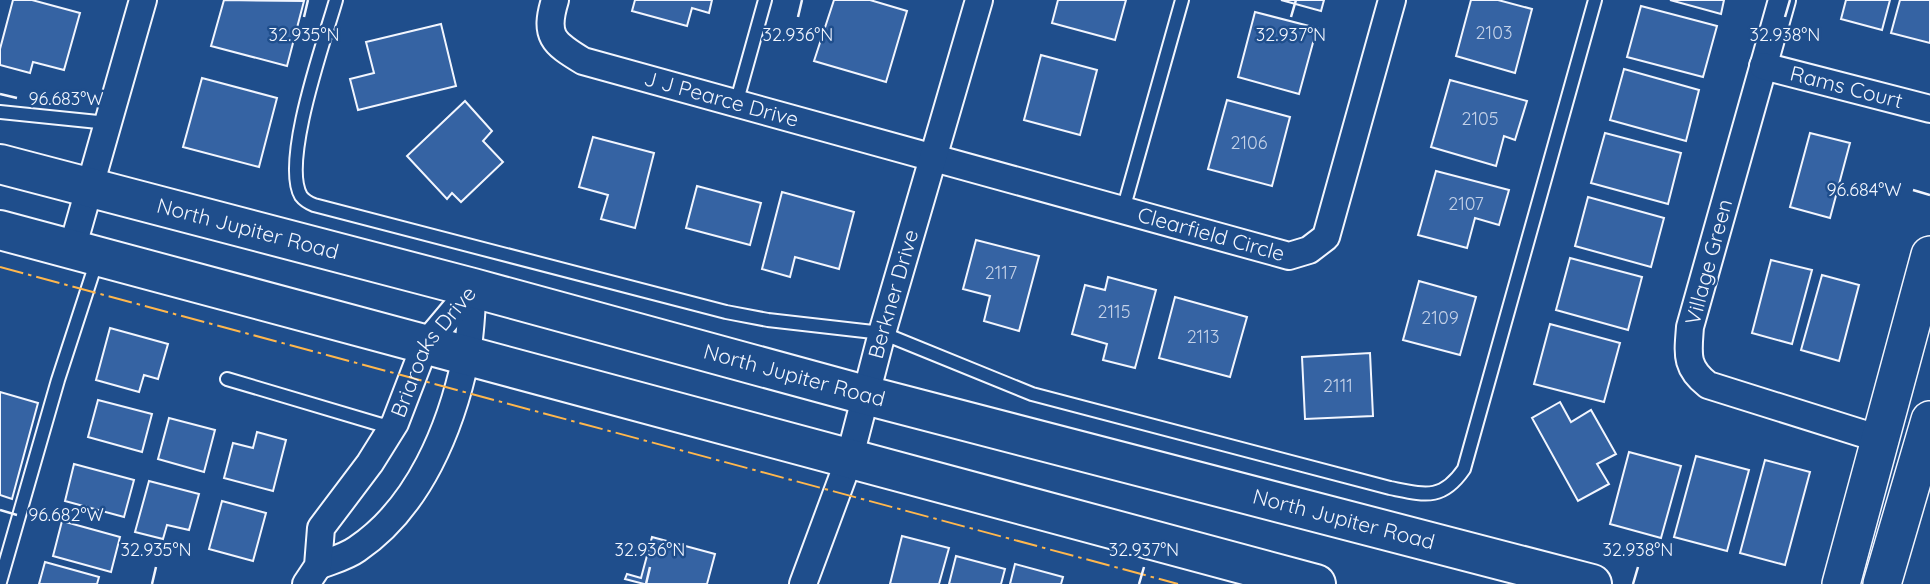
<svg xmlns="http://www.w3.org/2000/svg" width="1930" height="584" viewBox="0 0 1930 584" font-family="Quicksand,sans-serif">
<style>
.building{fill:#3563a3;stroke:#f2f6ff;stroke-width:2}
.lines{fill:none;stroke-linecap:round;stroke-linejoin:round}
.lane-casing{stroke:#f2f6ff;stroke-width:16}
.street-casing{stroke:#f2f6ff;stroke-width:30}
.secondary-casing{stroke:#f2f6ff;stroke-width:40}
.primary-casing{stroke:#f2f6ff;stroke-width:42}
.lane{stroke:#1f4e8c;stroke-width:12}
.street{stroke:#1f4e8c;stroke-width:26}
.secondary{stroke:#1f4e8c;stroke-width:37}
.primary{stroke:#1f4e8c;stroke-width:38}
.power{stroke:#ffb74d;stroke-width:2;stroke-dasharray:24 5 3.5 5;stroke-linecap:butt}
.ticks{fill:none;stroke:#f2f6ff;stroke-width:2.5}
.labels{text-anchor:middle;stroke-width:5;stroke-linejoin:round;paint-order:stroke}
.number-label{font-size:18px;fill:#c3d1e8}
.street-label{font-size:21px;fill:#f2f6ff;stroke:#1f4e8c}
.ticks-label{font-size:18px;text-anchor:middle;fill:#f2f6ff;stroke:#1f4e8c;stroke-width:5;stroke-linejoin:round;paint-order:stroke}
</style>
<rect width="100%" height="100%" fill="#1f4e8c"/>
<!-- building -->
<g class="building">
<polygon points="13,0 32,0 80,13 64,70 33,62 30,73 0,65 0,49"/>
<polygon points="224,0 304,1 287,66 211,46"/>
<polygon points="635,0 712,0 709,13 692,8 687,26 632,11"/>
<polygon points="834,0 870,0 907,11 886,82 814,61"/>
<polygon points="1058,0 1126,0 1115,40 1052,23"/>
<polygon points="1281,0 1324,0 1321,11"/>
<polygon points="1471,0 1498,0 1532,9 1515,73 1456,56"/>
<polygon points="1670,0 1724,0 1721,14"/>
<polygon points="1846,0 1890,0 1882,30 1841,19"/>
<polygon points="1900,0 1930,0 1930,43 1891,33"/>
<polygon points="1641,6 1717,26 1703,77 1627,57"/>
<polygon points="1255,12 1317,28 1299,94 1238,77"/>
<polygon points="441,24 456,86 358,110 350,79 374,73 366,42"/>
<polygon points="1041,55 1097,70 1080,135 1024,120"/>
<polygon points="1624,69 1699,90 1686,141 1610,120"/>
<polygon points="202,78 277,98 259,167 183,147"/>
<polygon points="1450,80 1527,101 1515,140 1504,136 1496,166 1431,147"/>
<polygon points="1227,100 1290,117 1272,186 1208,169"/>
<polygon points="465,101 492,131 483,141 503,162 461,202 452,193 447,199 407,156"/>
<polygon points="1605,133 1681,153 1668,204 1591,183"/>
<polygon points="1810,133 1850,143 1830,218 1790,207"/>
<polygon points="593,137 654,153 635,228 601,219 608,195 579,187"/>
<polygon points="1436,171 1509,190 1499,225 1475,218 1467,248 1418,235"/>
<polygon points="697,186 761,203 750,245 686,228"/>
<polygon points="782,192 854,212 839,269 795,257 790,277 762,269"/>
<polygon points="1588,197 1664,218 1651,267 1575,246"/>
<polygon points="976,240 1039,256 1019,331 984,321 990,296 963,289"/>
<polygon points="1570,258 1642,277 1628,330 1556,310"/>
<polygon points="1771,260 1812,270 1792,344 1752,333"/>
<polygon points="1822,275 1859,285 1839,361 1801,350"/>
<polygon points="1108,277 1156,290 1135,368 1103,360 1107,344 1072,334 1085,285 1105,290"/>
<polygon points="1419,281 1476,297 1460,355 1403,340"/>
<polygon points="1175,297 1247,317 1230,377 1159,358"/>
<polygon points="1550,324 1620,343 1604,402 1534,384"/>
<polygon points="110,328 168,344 158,379 144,375 139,392 96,380"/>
<polygon points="1370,353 1373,416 1305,419 1302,357"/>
<polygon points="0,392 38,403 12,499 0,495"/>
<polygon points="98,400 152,414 142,452 88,437"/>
<polygon points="1560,402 1571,422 1591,410 1616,454 1597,464 1609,484 1578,501 1532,418"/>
<polygon points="169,418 215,430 204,472 158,459"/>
<polygon points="257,432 286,440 273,491 224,478 233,443 253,448"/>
<polygon points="1629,452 1681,466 1661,538 1610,524"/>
<polygon points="1696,456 1749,470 1727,551 1674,537"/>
<polygon points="1765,460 1810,472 1785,565 1740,553"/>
<polygon points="74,464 134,480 124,517 65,501"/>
<polygon points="149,481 199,494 189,530 167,525 163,539 135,532"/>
<polygon points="222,501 266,513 253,561 209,549"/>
<polygon points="62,521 120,537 111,572 53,556"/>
<polygon points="902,536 949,548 939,584 890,584"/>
<polygon points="652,537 715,554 707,584 644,584 625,579 627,574 641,578"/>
<polygon points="956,556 1005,569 1001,584 949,584"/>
<polygon points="45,562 99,577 97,584 39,584"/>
<polygon points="1015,564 1063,577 1061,584 1010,584"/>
</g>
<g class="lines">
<defs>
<g id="lane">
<path d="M336 0C325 39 281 162 301 196 304 200 309 203 314 205L726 312 768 320 882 333 1032 394 1390 488C1425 495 1442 501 1464 469L1595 0"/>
<polyline points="736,104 765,0"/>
<polyline points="0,112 108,123"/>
<polyline points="1123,210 1182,0"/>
<polyline points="227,379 392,428"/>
<polyline points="0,582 58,380 97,260"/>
</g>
<g id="street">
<path id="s1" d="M555 0C544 36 553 43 583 61L1289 256 1309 250 1326 237 1392 0"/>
<path d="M1782 0 1690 327C1688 354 1685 367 1708 385L1880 439"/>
<path id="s2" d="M1763 66 1930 109"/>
<polyline points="72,249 143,0"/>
<path d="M318 566C330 561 346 557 357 549 419 507 451 428 466 357 471 335 471 311 473 288"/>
<path id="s3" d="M306 584 318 566 321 528 370 463 395 423 425 345 473 288"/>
<path id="s4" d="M803 584 849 460 882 333 979 0"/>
</g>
<g id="secondary">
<polyline points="1841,584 1930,255"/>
<polyline points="1882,584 1930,420"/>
</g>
<g id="primary">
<path id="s5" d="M0 164 473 288 865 395 1592 584"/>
<polyline points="0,230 1316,584"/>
</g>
</defs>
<!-- lane casing -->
<use href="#lane" class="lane-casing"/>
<!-- street casing -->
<use href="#street" class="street-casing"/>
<!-- secondary casing -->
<use href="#secondary" class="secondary-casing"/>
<!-- primary casing -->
<use href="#primary" class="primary-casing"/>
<!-- lane -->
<use href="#lane" class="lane"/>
<!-- street -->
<use href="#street" class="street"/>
<!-- secondary -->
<use href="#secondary" class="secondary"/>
<!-- primary -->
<use href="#primary" class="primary"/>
<!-- power -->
<polyline class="power" points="0,267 1178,584"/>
</g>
<!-- ticks -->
<path class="ticks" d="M304 17 308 0M798 17 802 0M1291 17 1296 0M1785 17 1790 0M0 94 17 98M1913 190 1930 195M0 510 17 515M152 584 156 567M646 584 650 567M1139 584 1144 567M1633 584 1638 567"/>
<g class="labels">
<!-- number labels -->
<g class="number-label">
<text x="1494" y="39">2103</text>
<text x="1480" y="125">2105</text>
<text x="1249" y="149">2106</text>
<text x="1466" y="210">2107</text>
<text x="1001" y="279">2117</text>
<text x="1114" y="318">2115</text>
<text x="1440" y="324">2109</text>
<text x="1203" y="343">2113</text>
<text x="1338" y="392">2111</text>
</g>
<!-- street labels -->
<g class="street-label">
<text dy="7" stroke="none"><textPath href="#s2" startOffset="86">Rams Court</textPath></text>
<text dy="7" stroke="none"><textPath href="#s1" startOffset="220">J J Pearce Drive</textPath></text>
<text dy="7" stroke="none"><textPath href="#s5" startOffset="256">North Jupiter Road</textPath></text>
<text dy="7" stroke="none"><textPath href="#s1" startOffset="728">Clearfield Circle</textPath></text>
<text transform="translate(1709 262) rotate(-75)" y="7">Village Green</text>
<text dy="7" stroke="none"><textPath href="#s4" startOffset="304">Berkner Drive</textPath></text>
<text dy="7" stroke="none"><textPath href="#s3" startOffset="270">Briaroaks Drive</textPath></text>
<text dy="7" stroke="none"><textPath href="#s5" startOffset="822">North Jupiter Road</textPath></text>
<text dy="7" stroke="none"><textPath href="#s5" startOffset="1390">North Jupiter Road</textPath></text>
</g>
</g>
<g class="ticks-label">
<text x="304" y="41">32.935°N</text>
<text x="798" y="41">32.936°N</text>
<text x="1291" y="41">32.937°N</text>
<text x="1785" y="41">32.938°N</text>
<text x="66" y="105">96.683°W</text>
<text x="1864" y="196">96.684°W</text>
<text x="66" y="521">96.682°W</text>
<text x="156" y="556">32.935°N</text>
<text x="650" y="556">32.936°N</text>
<text x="1144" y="556">32.937°N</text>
<text x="1638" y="556">32.938°N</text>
</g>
</svg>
